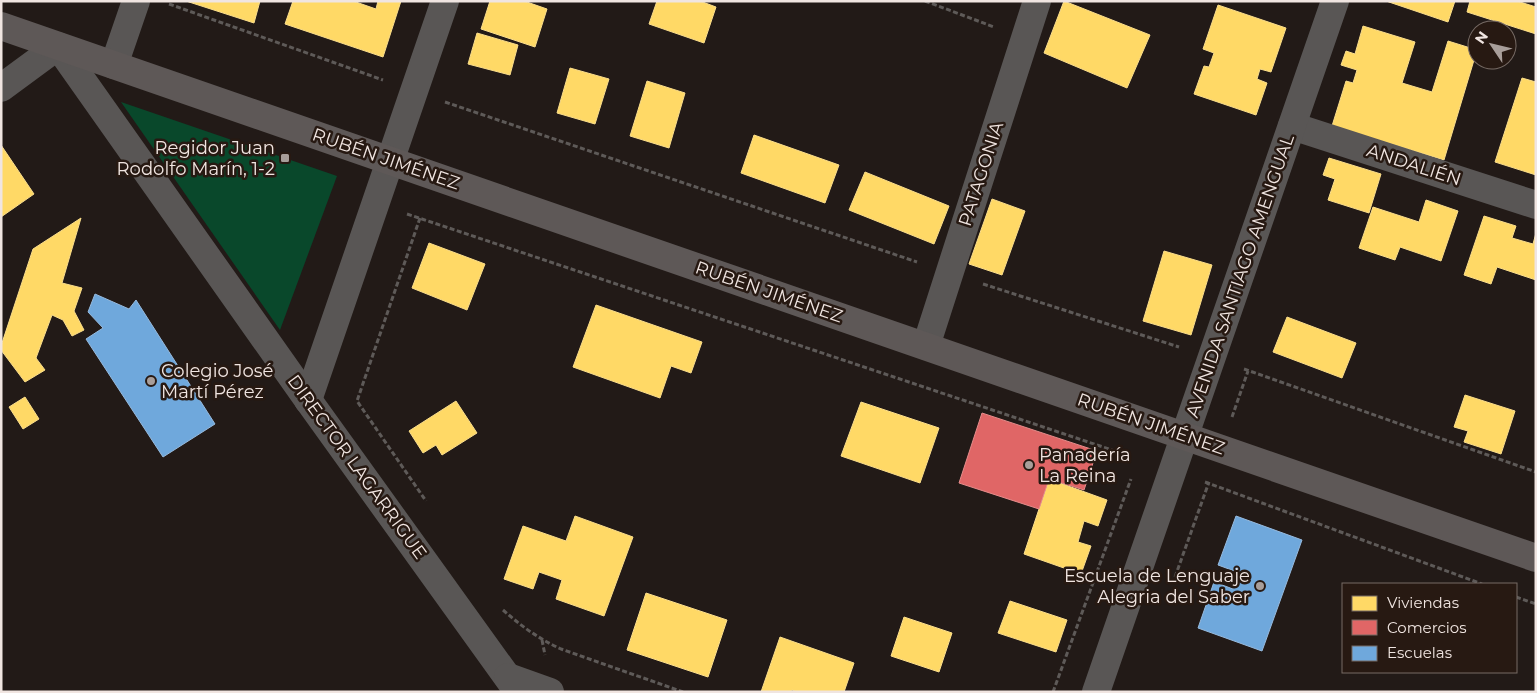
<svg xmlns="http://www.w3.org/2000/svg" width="1537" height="693" viewBox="0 0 1537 693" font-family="Montserrat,sans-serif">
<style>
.green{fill:#09482b}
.homes{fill:#ffd966;stroke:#fadd8b}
.shops{fill:#e06666;stroke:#e58c8b}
.schools{fill:#6fa8dc;stroke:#96bade}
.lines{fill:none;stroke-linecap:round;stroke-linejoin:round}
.path{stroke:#5e5a58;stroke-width:3;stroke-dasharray:5 2.5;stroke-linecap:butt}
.minor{stroke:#595655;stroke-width:28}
.secondary{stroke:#5e5857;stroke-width:28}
.poi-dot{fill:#a89e9a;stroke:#271912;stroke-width:2}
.labels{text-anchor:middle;stroke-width:5;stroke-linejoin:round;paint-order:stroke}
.poi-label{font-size:18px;fill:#f0e5e1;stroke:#271912;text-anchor:end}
.street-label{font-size:18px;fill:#f0e5e1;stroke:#271912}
</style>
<rect width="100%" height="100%" fill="#221a17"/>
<!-- green -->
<polygon class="green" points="121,102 337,176 280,330"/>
<!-- homes -->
<g class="homes">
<polygon points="186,1 260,1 254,23"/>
<polygon points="293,1 353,1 376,9 378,1 401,1 383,57 285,24"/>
<polygon points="490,1 524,1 547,9 535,47 481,29"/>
<polygon points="657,1 700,1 716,7 704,43 649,24"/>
<polygon points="1064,1 1150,35 1127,88 1044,53"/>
<polygon points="1386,1 1455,1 1448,22"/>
<polygon points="1470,1 1517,1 1536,7 1536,34 1467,12"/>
<polygon points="1218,5 1286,28 1271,72 1260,69 1257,79 1267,83 1256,115 1194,94 1204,66 1209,67 1214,53 1203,49"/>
<polygon points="1363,26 1415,42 1402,83 1432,92 1448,41 1477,50 1444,160 1332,126 1346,81 1353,83 1357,70 1341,65 1346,51 1355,54"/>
<polygon points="477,33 518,45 510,75 468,64"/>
<polygon points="570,68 609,79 595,124 557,113"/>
<polygon points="1522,78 1536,82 1536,175 1495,162"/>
<polygon points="647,81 685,93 669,148 630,136"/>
<polygon points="754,135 839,165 825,203 741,173"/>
<polygon points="1,145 34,194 1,217"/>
<polygon points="1329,158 1381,174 1369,213 1328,200 1335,179 1323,175"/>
<polygon points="865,172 949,206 934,244 849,210"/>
<polygon points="992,199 1025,211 1002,275 969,264"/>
<polygon points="1426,200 1458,211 1441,261 1400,247 1395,260 1359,248 1373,207 1419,222"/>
<polygon points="1484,216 1516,226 1512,238 1533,244 1536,233 1536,280 1497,267 1491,284 1464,275"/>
<polygon points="81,218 62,283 82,288 74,311 84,330 72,336 63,320 52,315 36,358 45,370 25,382 1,350 1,346 33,249"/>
<polygon points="429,243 485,264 467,310 412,288"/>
<polygon points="1164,251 1212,265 1191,335 1143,321"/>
<polygon points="596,305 702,342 691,373 671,366 660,398 573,367"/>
<polygon points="1287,317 1356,343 1342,378 1273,352"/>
<polygon points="1465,395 1515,411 1501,454 1464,442 1468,431 1454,427"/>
<polygon points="25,397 39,419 23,429 9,407"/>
<polygon points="456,401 477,433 442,455 436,445 423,453 409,431"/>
<polygon points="861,402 939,428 920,483 841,456"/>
<polygon points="1049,479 1107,500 1098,526 1084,521 1078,542 1091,546 1081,574 1024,554"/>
<polygon points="575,516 633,537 604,616 556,599 562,580 539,572 533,589 504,579 523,526 566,541"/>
<polygon points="646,593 727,620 708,677 627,650"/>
<polygon points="1010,601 1067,620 1056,652 998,633"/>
<polygon points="904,617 952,633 939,672 891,656"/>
<polygon points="780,637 854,663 844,692 797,692 792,690 791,692 761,692"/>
</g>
<!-- shops -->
<polygon class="shops" points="982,413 1097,451 1084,490 1049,479 1039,509 959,483"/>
<!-- schools -->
<g class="schools">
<polygon points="95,294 129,309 136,300 215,424 163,457 86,339 103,328 88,312"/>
<polygon points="1236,516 1302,540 1262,651 1198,628 1214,582 1233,589 1240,573 1218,565"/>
</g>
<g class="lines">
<!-- path -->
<g class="path">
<polyline points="925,1 994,27"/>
<polyline points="169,4 383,80"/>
<polyline points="445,102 917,262"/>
<polyline points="407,214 1112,450"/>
<polyline points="420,218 357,401 426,501"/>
<polyline points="983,284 1179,347"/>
<polyline points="1244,369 1536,472"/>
<polyline points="1232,417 1248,371"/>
<polyline points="1205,482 1482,584"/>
<polyline points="1175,577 1209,482"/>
<polyline points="1516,597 1536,604"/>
<path d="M503 610C521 626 539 639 561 649L683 692"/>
<polyline points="542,640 545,655"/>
<polyline points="1053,692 1131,479"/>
</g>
<!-- minor -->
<g class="minor">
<polyline points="114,65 136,1"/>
<polyline points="1,88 58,46 308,400 518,692"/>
<polyline points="1292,126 1536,205"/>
<polyline points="926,346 1037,1"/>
<polyline points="308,400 445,1"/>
<polyline points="508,677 550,692"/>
<polyline points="1096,692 1335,1"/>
</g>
<!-- secondary -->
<polyline class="secondary" points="1,26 1536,558"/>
</g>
<!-- markers -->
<g class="poi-dot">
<rect x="280" y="153" width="10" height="10" rx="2.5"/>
<circle cx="151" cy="381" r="5"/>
<circle cx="1029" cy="465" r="5"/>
<circle cx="1260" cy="586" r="5"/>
</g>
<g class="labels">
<!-- poi labels -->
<g class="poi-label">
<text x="275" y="154">Regidor Juan<tspan x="275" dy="21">Rodolfo Marín, 1-2</tspan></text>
<text x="161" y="377" text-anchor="start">Colegio José<tspan x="161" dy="21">Martí Pérez</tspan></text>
<text x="1039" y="461" text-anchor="start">Panadería<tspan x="1039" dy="21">La Reina</tspan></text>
<text x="1250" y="582">Escuela de Lenguaje<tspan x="1250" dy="21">Alegria del Saber</tspan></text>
</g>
<!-- street labels -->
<g class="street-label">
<text transform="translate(386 159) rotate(19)" y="6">RUBÉN JIMÉNEZ</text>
<text transform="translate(1414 165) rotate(18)" y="6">ANDALIÉN</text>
<text transform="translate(981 174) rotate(-72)" y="6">PATAGONIA</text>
<text transform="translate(1240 276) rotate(-71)" y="6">AVENIDA SANTIAGO AMENGUAL</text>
<text transform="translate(769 292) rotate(19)" y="6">RUBÉN JIMÉNEZ</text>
<text transform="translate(1151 424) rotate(19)" y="6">RUBÉN JIMÉNEZ</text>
<text transform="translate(357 467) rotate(54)" y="6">DIRECTOR LAGARRIGUE</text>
</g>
</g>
<!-- border -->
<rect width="1537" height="693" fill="none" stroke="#f0e5e1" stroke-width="5"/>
<!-- legend -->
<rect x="1342" y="583" width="175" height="90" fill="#271912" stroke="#776b65"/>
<rect x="1352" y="596" width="25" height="15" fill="#ffd966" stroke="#776b65"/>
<text x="1387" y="608" font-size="15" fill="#f0e5e1">Viviendas</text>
<rect x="1352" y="620" width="25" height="15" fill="#e06666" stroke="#776b65"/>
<text x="1387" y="633" font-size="15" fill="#f0e5e1">Comercios</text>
<rect x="1352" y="646" width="25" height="15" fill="#6fa8dc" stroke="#776b65"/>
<text x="1387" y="658" font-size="15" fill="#f0e5e1">Escuelas</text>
<!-- north arrow -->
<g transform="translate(1492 45) rotate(305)"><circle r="24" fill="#271912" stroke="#776b65"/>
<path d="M0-4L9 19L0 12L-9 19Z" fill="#a89e9a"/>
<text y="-8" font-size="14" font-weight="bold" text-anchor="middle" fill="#f0e5e1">N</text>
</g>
</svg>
